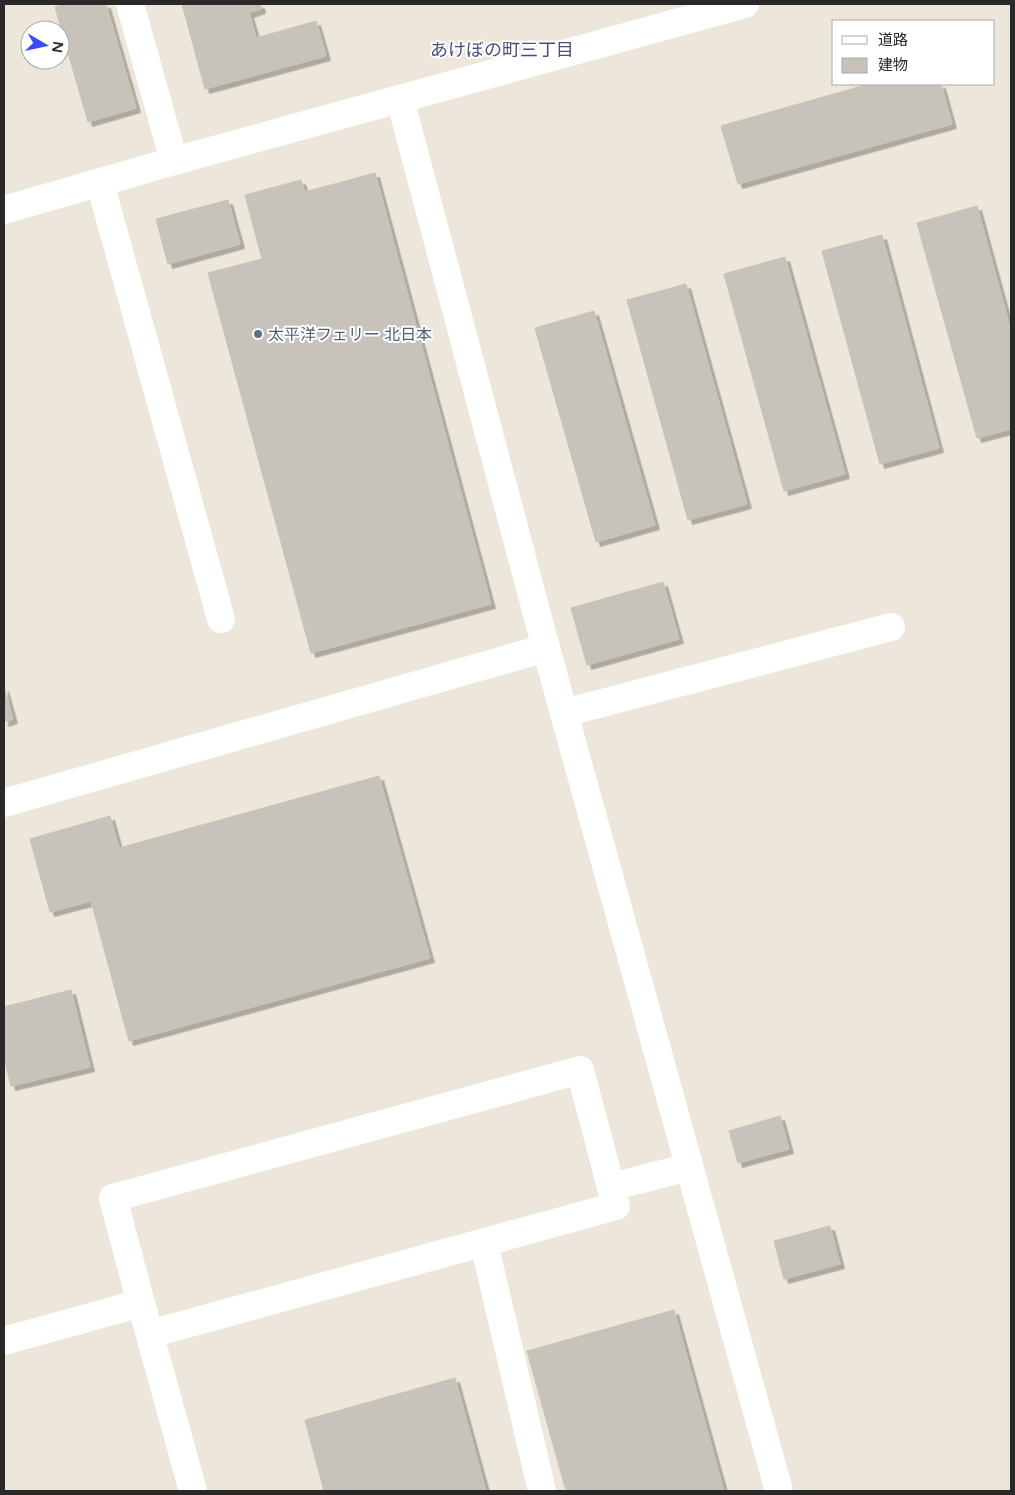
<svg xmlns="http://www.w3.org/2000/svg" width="1015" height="1495" viewBox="0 0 1015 1495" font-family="'Varela Round','Noto Sans JP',sans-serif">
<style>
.building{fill:#c7c3bb;stroke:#c7c2b5;filter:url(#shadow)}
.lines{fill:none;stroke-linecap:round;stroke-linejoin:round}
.minor{stroke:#fff;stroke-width:28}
.service-dot{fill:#5c6f8a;stroke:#fff;stroke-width:2}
.labels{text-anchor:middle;stroke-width:4;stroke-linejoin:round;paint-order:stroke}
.service-label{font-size:16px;fill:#4e5e75;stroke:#fff;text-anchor:start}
.neighbourhood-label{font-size:18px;fill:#4a4e7a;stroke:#fff}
</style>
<defs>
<filter id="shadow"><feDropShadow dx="4.5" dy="4.5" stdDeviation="0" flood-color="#0004"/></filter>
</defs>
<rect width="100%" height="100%" fill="#ece6db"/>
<!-- building -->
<g class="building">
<polygon points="65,4 106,4 136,108 88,122 55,7"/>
<polygon points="182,4 260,4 261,9 249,13 256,38 316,21 326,56 205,89"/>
<polygon points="869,84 941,84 952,124 738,184 721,126"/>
<polygon points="375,173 491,604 311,653 208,273 262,259 245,195 301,180 305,192"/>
<polygon points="228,200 240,244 168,264 156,219"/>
<polygon points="977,206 1011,331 1011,429 977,438 917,223"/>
<polygon points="882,235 939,448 880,464 822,251"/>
<polygon points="785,257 845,474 784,491 724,274"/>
<polygon points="686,284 747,504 688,520 627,300"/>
<polygon points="594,311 655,525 596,542 535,328"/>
<polygon points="663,582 679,639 587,665 571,608"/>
<polygon points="4,687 13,719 4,722"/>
<polygon points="379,776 430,958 129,1041 91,901 50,912 30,839 110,816 119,848"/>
<polygon points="71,990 90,1067 11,1086 4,1057 4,1007"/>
<polygon points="780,1116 789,1149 738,1163 729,1131"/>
<polygon points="830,1226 840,1264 784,1279 774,1241"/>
<polygon points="674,1310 724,1491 566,1491 527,1351"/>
<polygon points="455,1378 486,1491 324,1491 305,1420"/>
</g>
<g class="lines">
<!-- minor -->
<g class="minor">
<polyline points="130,4 174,161"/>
<polyline points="400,99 546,648 779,1491"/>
<polyline points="100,183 221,619"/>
<polyline points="4,210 174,161 745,4"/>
<polyline points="564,713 891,627"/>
<polyline points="4,803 546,648"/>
<polyline points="611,1187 689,1167"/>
<polyline points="484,1243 542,1491"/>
<polyline points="141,1303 113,1198 580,1070 616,1206 150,1334"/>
<polyline points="4,1341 141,1303 193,1491"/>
</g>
</g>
<!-- markers -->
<circle class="service-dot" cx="258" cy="334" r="5"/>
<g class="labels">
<!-- service labels -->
<g class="service-label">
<text x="268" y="340">太平洋フェリー 北日本</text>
</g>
<!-- neighbourhood labels -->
<g class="neighbourhood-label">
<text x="502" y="56">あけぼの町三丁目</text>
</g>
</g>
<!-- border -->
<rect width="1015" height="1495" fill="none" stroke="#292929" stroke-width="10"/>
<!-- legend -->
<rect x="832" y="20" width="162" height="65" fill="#ffffff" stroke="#a9a9a9"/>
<rect x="842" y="36" width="25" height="8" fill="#ffffff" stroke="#a9a9a9"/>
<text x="878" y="45" font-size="15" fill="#292929">道路</text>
<rect x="842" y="58" width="25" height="15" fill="#c7c3bb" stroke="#a9a9a9"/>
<text x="878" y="70" font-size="15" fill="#292929">建物</text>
<!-- north arrow -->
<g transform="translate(45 45) rotate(99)"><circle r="24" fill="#ffffff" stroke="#a9a9a9"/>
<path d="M0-4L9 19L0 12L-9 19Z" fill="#3a4bf9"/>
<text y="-8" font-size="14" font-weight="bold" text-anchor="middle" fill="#292929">N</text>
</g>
</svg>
